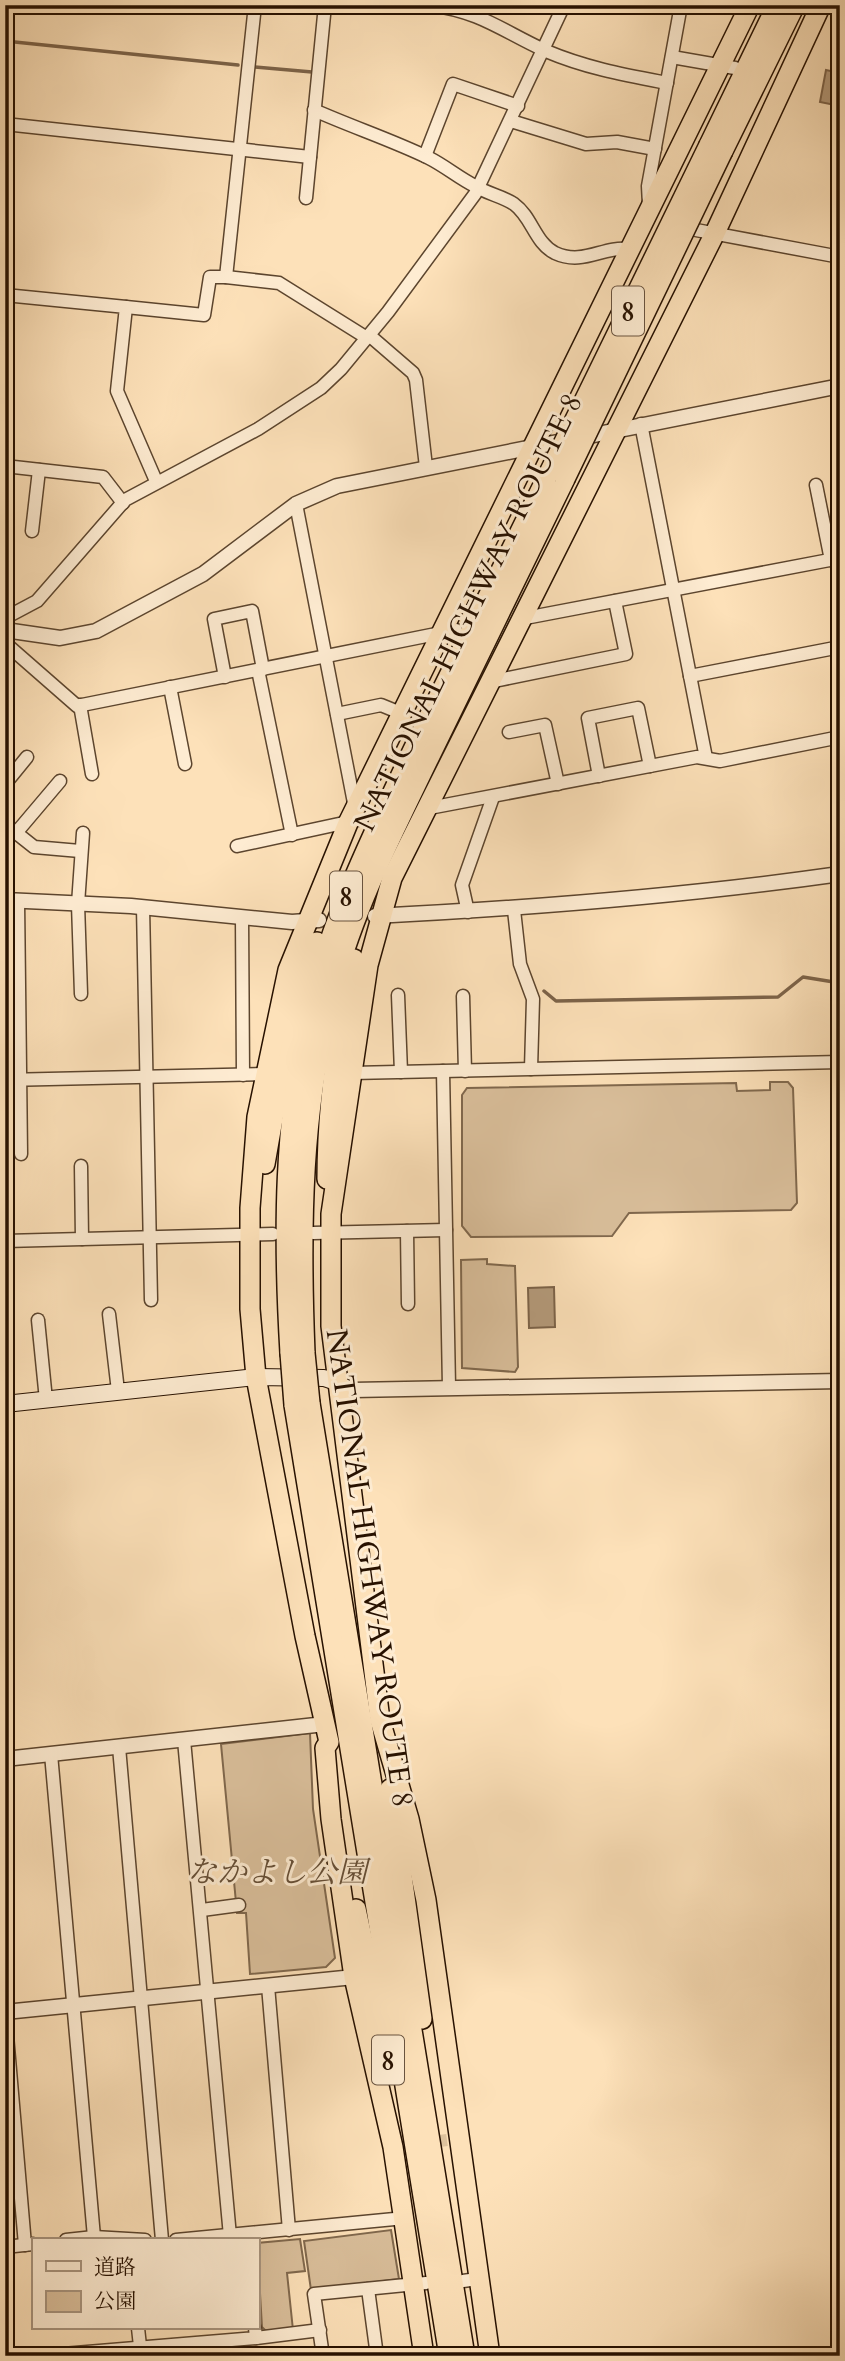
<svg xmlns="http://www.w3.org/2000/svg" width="845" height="2361" viewBox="0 0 845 2361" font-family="Cardo,'Noto Serif JP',serif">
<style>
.green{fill:#d9be9a;stroke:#80684d;stroke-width:2}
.water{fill:#b49a7a;stroke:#7c6349;stroke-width:2}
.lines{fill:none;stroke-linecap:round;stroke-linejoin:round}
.stream{stroke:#7c6349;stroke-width:3.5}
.minor-tunnel{stroke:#ddc29d;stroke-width:12;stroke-dasharray:12 6;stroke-linecap:butt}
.minor-casing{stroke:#5c452e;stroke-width:15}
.tertiary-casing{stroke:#5c452e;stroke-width:17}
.secondary-casing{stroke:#271100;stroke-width:18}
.trunk-casing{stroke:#271100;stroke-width:22}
.minor{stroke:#feecd2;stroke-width:12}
.tertiary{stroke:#feecd2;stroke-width:14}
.secondary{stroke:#feecd2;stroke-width:16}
.trunk{stroke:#fde1b9;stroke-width:19}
.trunk-bridge-casing{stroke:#271100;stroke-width:22;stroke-linecap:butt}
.trunk-bridge{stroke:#fde1b9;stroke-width:19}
.labels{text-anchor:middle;stroke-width:6;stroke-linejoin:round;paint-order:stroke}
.shield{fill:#feecd2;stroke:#68533f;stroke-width:2}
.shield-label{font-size:28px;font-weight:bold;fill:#271100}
.street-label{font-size:30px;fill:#271100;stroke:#feecd2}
.park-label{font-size:30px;font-style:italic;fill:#654e36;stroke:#feecd2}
</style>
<rect width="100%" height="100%" fill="#fde1b9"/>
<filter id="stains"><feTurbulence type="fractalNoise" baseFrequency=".00286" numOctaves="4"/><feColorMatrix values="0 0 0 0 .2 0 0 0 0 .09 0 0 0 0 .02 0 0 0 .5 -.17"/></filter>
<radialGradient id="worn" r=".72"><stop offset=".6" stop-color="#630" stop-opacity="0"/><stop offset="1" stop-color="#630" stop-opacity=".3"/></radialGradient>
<!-- green -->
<g class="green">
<polygon points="770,1082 788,1082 793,1088 797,1203 791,1210 629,1213 612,1236 471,1237 462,1226 462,1095 467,1088 736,1083 737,1091 770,1090"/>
<polygon points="487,1259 487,1264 515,1266 518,1367 515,1372 462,1368 461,1260"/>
<polygon points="310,1733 313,1809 335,1958 326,1967 250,1974 246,1913 237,1913 221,1744"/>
<polygon points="391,2230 399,2279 311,2290 304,2241"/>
<polygon points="300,2239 305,2271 287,2273 293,2330 267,2332 262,2327 257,2243"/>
</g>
<!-- water -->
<g class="water">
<polygon points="826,70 840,73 840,83 836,83 840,84 840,106 820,102"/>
<polygon points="554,1287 555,1327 529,1328 528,1288"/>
</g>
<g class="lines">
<!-- stream -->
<g class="stream">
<polyline points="5,41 238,65"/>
<polyline points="255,67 312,72"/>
<polyline points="544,991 556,1001 778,997 803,977 840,983"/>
</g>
<!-- minor-tunnel -->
<polyline class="minor-tunnel" points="400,2146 447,2140"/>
<defs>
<g id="minor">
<path d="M431 5C482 12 502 31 546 51 586 68 625 75 667 83"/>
<polyline points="672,57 735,68"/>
<path d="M314 110C352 127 392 140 429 158 445 166 459 178 475 186 488 194 502 196 514 204 532 217 535 243 555 253 583 266 603 246 628 249"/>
<polyline points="511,121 586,144 617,142 655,149"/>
<polyline points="5,124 310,157"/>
<polyline points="425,156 453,84 518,106"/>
<polyline points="306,198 325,5"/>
<polyline points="649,205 648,186 681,5"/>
<polyline points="696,230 840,257"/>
<polyline points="226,277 279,283 367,338"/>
<polyline points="5,295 126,307 117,391 156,481"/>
<polyline points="126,307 204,315 210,277 226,277 255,5"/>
<polyline points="369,335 413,373 416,380 426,467"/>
<polyline points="641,424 706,758"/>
<polyline points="5,466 103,477 123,503"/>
<polyline points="816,485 831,560"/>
<polyline points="296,504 355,808"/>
<polyline points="32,531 39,470"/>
<polyline points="5,618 37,601 125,500 258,429 321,388 341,369 388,312 475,194 564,5"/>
<polyline points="520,619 840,558"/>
<polyline points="5,643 77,706 456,630"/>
<polyline points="258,670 292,835"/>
<polyline points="690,676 840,647"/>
<polyline points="225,677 214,619 252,611 263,669"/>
<polyline points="494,681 626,654 615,601"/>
<polyline points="170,687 185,764"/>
<polyline points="80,705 92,774"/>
<polyline points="337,714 381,705 403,714"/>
<polyline points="509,732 545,725 558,784"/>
<polyline points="599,776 588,718 638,708 650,766"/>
<polyline points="5,784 27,757"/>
<polyline points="424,809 697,757 720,761 840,737"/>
<polyline points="5,824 34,847 80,851"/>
<polyline points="16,833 60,781"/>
<polyline points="237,846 362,819"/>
<polyline points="18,901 21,1154"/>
<polyline points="143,907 151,1300"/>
<polyline points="514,910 520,964 533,999 531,1069"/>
<polyline points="468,912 462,885 493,797"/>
<polyline points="242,917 243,1075"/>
<polyline points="81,994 78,904 83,833"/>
<polyline points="398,995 401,1072"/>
<polyline points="463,996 465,1071"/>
<polyline points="443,1071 449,1387"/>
<polyline points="352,1073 840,1062"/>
<polyline points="5,1080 265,1074"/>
<polyline points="81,1166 82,1239"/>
<polyline points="407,1231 408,1304"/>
<polyline points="313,1233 446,1230"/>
<polyline points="5,1241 273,1234"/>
<polyline points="109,1314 118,1391"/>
<polyline points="38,1320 46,1400"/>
<polyline points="184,1740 230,2236"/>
<polyline points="119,1747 162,2240"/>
<polyline points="51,1754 94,2237"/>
<polyline points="202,1910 239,1905"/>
<polyline points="268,1986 289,2230"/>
<polyline points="5,2012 25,2245"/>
<polyline points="66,2240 94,2237 145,2240"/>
<polyline points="176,2240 405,2218"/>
<polyline points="5,2247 33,2244"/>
<polyline points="463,2281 477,2279"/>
<polyline points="368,2289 377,2356"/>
<polyline points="138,2328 141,2355"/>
<polyline points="256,2338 320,2330"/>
<polyline points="39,2356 256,2338 255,2328"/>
<polyline points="323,2356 314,2294 426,2283"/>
</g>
<g id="tertiary">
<polyline points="5,630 60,638 96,631 203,574 296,504 337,486 840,386"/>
<polyline points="5,900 131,906 292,922 319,920"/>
<path d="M375 916C531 908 685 896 840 874"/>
<polyline points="336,1382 353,1390 840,1381"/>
<polyline points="5,1759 325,1724"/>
<polyline points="5,2012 354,1977"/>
</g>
<polyline id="secondary" points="5,1404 256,1377 324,1378 336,1382"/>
<g id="trunk">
<polyline points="709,145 777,5"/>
<polyline points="723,151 795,5"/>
<polyline points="265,1164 293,1006 317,942"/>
<path d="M327 1179C327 1105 338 1030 354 959"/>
<path d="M290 1353C283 1236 283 1118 311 1004 332 918 371 838 409 758 454 664 501 571 547 477"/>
<path d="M305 1353C300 1228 301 1106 334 985 355 907 393 833 428 760 474 666 519 573 565 479"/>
<polyline points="310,1403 465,2356"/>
<polyline points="294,1405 449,2356"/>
<polyline points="390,1789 422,2019"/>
<polyline points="356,1909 385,2044"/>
<polyline points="424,2356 393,2147 354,1977 331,1819 325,1748 329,1742 305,1636 256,1377 250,1309 250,1208 257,1117 288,970 348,823 750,5"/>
<polyline points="490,2356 426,1900 409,1819 380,1720 331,1326 331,1214 368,965 392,878 715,233 821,5"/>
</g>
</defs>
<!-- minor casing -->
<use href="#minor" class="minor-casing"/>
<!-- tertiary casing -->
<use href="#tertiary" class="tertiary-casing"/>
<!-- secondary casing -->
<use href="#secondary" class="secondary-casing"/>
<!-- trunk casing -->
<use href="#trunk" class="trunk-casing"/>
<!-- minor -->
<use href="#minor" class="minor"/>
<!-- tertiary -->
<use href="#tertiary" class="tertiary"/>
<!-- secondary -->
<use href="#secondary" class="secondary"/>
<!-- trunk -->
<use href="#trunk" class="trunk"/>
<defs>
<g id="trunk-bridge">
<polyline points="547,477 709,145"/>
<polyline points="565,479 723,151"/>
<polyline points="290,1353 294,1405"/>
<polyline points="305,1353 310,1403"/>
</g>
</defs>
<!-- trunk-bridge casing -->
<use href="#trunk-bridge" class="trunk-bridge-casing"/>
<!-- trunk-bridge -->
<use href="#trunk-bridge" class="trunk-bridge"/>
</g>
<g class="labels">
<!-- shield labels -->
<g class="shield">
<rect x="612" y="286.5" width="32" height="49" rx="5"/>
<rect x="330" y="871.5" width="32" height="49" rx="5"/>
<rect x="372" y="2035.5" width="32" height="49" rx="5"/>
</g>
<g class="shield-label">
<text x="628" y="321">8</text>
<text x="346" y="906">8</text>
<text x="388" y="2070">8</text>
</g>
<!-- street labels -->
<g class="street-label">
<text transform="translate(468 612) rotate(-64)" y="10">NATIONAL HIGHWAY ROUTE 8</text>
<text transform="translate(370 1568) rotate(82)" y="10">NATIONAL HIGHWAY ROUTE 8</text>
</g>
<!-- park labels -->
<g class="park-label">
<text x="277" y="1882">なかよし公園</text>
</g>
</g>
<!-- margin -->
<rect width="845" height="2361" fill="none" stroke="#fde1b9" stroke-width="28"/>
<rect x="7" y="7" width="831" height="2347" fill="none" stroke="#271100" stroke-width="3.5"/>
<rect x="14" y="14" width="817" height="2333" fill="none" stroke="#271100" stroke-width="2"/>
<!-- legend -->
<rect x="32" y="2238" width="228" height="91" fill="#feecd2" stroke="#a8947e" stroke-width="2"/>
<rect x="46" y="2261" width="35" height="10" fill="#feecd2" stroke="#a8947e" stroke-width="2"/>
<text x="94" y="2274" font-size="21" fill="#271100">道路</text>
<rect x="46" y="2291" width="35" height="21" fill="#d9be9a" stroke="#a8947e" stroke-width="2"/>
<text x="94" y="2308" font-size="21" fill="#271100">公園</text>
<rect width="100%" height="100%" filter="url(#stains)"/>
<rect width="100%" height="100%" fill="url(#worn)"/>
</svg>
